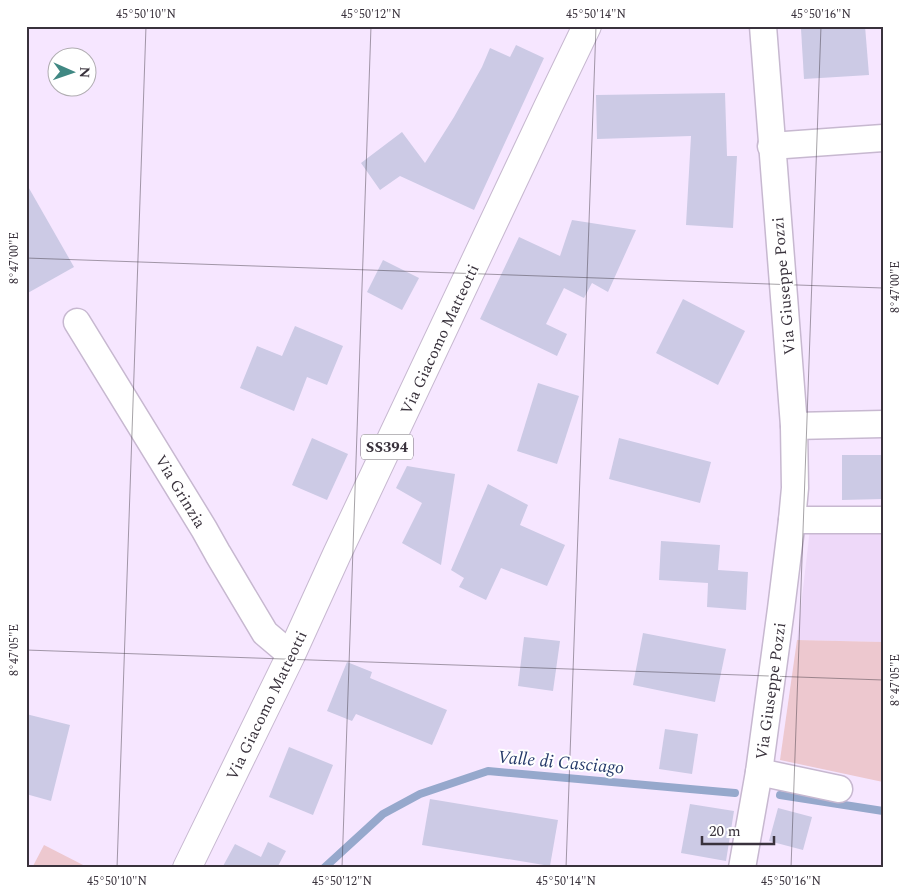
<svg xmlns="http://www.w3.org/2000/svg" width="909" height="894" viewBox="0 0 909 894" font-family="Spectral,serif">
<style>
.built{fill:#eed9f9}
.green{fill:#edc8cf}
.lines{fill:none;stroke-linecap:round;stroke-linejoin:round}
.stream{stroke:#96a8cc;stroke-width:8}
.building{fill:#cccae5}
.minor-casing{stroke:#c7b8d0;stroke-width:29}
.primary-casing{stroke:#c7b8d0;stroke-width:30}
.minor{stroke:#fff;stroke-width:26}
.primary{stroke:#fff;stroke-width:28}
.ticks{fill:none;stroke:#39323c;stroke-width:1;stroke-opacity:0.45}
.labels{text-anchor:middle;stroke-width:4;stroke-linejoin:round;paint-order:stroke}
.shield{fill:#fff;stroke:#747076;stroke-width:1}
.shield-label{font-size:15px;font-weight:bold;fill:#39323c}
.street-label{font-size:16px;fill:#39323c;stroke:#fff}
.water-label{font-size:18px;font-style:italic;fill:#253a6a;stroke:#fff}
.neatline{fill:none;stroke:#39323c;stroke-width:2}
.ticks-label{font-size:12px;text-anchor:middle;fill:#39323c}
</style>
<rect width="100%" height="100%" fill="#f6e6ff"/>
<!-- built -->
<polygon class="built" points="810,529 883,534 883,642 797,640"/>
<!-- green -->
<g class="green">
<polygon points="797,640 883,642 883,782 780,760"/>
<polygon points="44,845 89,868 32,868"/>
</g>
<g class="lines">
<!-- stream -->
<g class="stream">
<polyline points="780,795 883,811"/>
<polyline points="324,868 383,814 420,794 488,771 735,793"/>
</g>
</g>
<!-- building -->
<g class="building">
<polygon points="838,26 865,26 869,75 804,79 801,29"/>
<polygon points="516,45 544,58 474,210 400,176 380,190 361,163 402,132 425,163 454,117 482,67 490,48 510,57"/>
<polygon points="725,93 727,156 737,156 733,228 686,225 691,136 597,139 596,95"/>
<polygon points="26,183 74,267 26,294"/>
<polygon points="572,220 636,230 608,292 592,283 584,298 564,288 546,324 567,334 557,356 480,319 519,237 560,256"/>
<polygon points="383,260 419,278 402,310 367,292"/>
<polygon points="683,299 745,331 718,385 656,353"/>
<polygon points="295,326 343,346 327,385 307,377 294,411 240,388 257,346 282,356"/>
<polygon points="538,383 579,396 557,464 517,451"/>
<polygon points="312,438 348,454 327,500 292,485"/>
<polygon points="619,438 711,462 700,503 609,479"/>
<polygon points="842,455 883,455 883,499 842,500"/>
<polygon points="407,466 455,474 441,565 402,543 422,503 396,488"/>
<polygon points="488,484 528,505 520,525 565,545 547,586 501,568 486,600 459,587 464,578 451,570"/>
<polygon points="661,541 720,545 718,570 748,572 746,610 707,607 708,583 659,580"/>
<polygon points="643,633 726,649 715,702 633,685"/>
<polygon points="524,637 560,641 553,691 518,686"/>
<polygon points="347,662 372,672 370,678 447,710 432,745 356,714 352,721 327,711"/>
<polygon points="26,714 70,725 51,801 26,794"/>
<polygon points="665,729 698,734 692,774 659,769"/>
<polygon points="289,747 333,765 313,815 269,797"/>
<polygon points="430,799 558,820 550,866 422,845"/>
<polygon points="690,804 734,811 726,861 681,853"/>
<polygon points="778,808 812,817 803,850 769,841"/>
<polygon points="268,842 286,851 278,866 282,868 222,868 235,844 261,857"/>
</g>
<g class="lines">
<defs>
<g id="minor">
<polyline points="771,146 883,138"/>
<polyline points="77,322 204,529 218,554 265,633 291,655"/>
<polyline points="794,426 883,424"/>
<polyline points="792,520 883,520"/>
<polyline points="759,772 839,789"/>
<polyline points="742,868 759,772 781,609 792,520 795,488 794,426 763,26"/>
</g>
<polyline id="primary" points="187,868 291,655 337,554 548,107 587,26"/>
</defs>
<!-- minor casing -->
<use href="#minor" class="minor-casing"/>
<!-- primary casing -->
<use href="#primary" class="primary-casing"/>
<!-- minor -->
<use href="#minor" class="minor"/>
<!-- primary -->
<use href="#primary" class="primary"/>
</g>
<!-- ticks -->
<path class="ticks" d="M26 258 883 288M26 650 883 680M117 868 146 26M342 868 371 26M566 868 596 26M791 868 821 26"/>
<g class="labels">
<!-- shield labels -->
<rect class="shield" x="361" y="434.5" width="52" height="25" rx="4"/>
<g class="shield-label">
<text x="387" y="452">SS394</text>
</g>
<!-- street labels -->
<g class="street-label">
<text transform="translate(783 286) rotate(-95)" y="6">Via Giuseppe Pozzi</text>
<text transform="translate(439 339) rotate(-65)" y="6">Via Giacomo Matteotti</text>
<text transform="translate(181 491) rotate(59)" y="6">Via Grinzia</text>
<text transform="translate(770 691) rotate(-82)" y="6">Via Giuseppe Pozzi</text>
<text transform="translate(266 705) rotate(-64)" y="6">Via Giacomo Matteotti</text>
</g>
<!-- water labels -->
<g class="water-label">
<text transform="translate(561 762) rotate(5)" y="6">Valle di Casciago</text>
</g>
</g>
<!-- border -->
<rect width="909" height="894" fill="none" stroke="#ffffff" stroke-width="55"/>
<!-- north arrow -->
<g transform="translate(72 72) rotate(92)"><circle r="24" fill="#ffffff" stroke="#b0adb1"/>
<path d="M0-4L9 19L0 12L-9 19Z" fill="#408883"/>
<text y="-8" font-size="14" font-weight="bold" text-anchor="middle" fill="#39323c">N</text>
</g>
<!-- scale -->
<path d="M702 836v8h72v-8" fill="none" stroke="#39323c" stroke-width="2.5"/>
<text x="709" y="836" font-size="15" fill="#39323c" stroke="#ffffff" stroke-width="4" paint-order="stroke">20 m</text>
<rect x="28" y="28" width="854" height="838" class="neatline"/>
<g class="ticks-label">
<text x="146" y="18">45°50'10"N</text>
<text x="371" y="18">45°50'12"N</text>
<text x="596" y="18">45°50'14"N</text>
<text x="821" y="18">45°50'16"N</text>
<text transform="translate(14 258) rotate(-90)" y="4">8°47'00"E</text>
<text transform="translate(895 287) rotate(-90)" y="4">8°47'00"E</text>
<text transform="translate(14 650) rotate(-90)" y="4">8°47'05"E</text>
<text transform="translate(895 680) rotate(-90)" y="4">8°47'05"E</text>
<text x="117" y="885">45°50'10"N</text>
<text x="342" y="885">45°50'12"N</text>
<text x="566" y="885">45°50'14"N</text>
<text x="791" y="885">45°50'16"N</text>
</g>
</svg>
